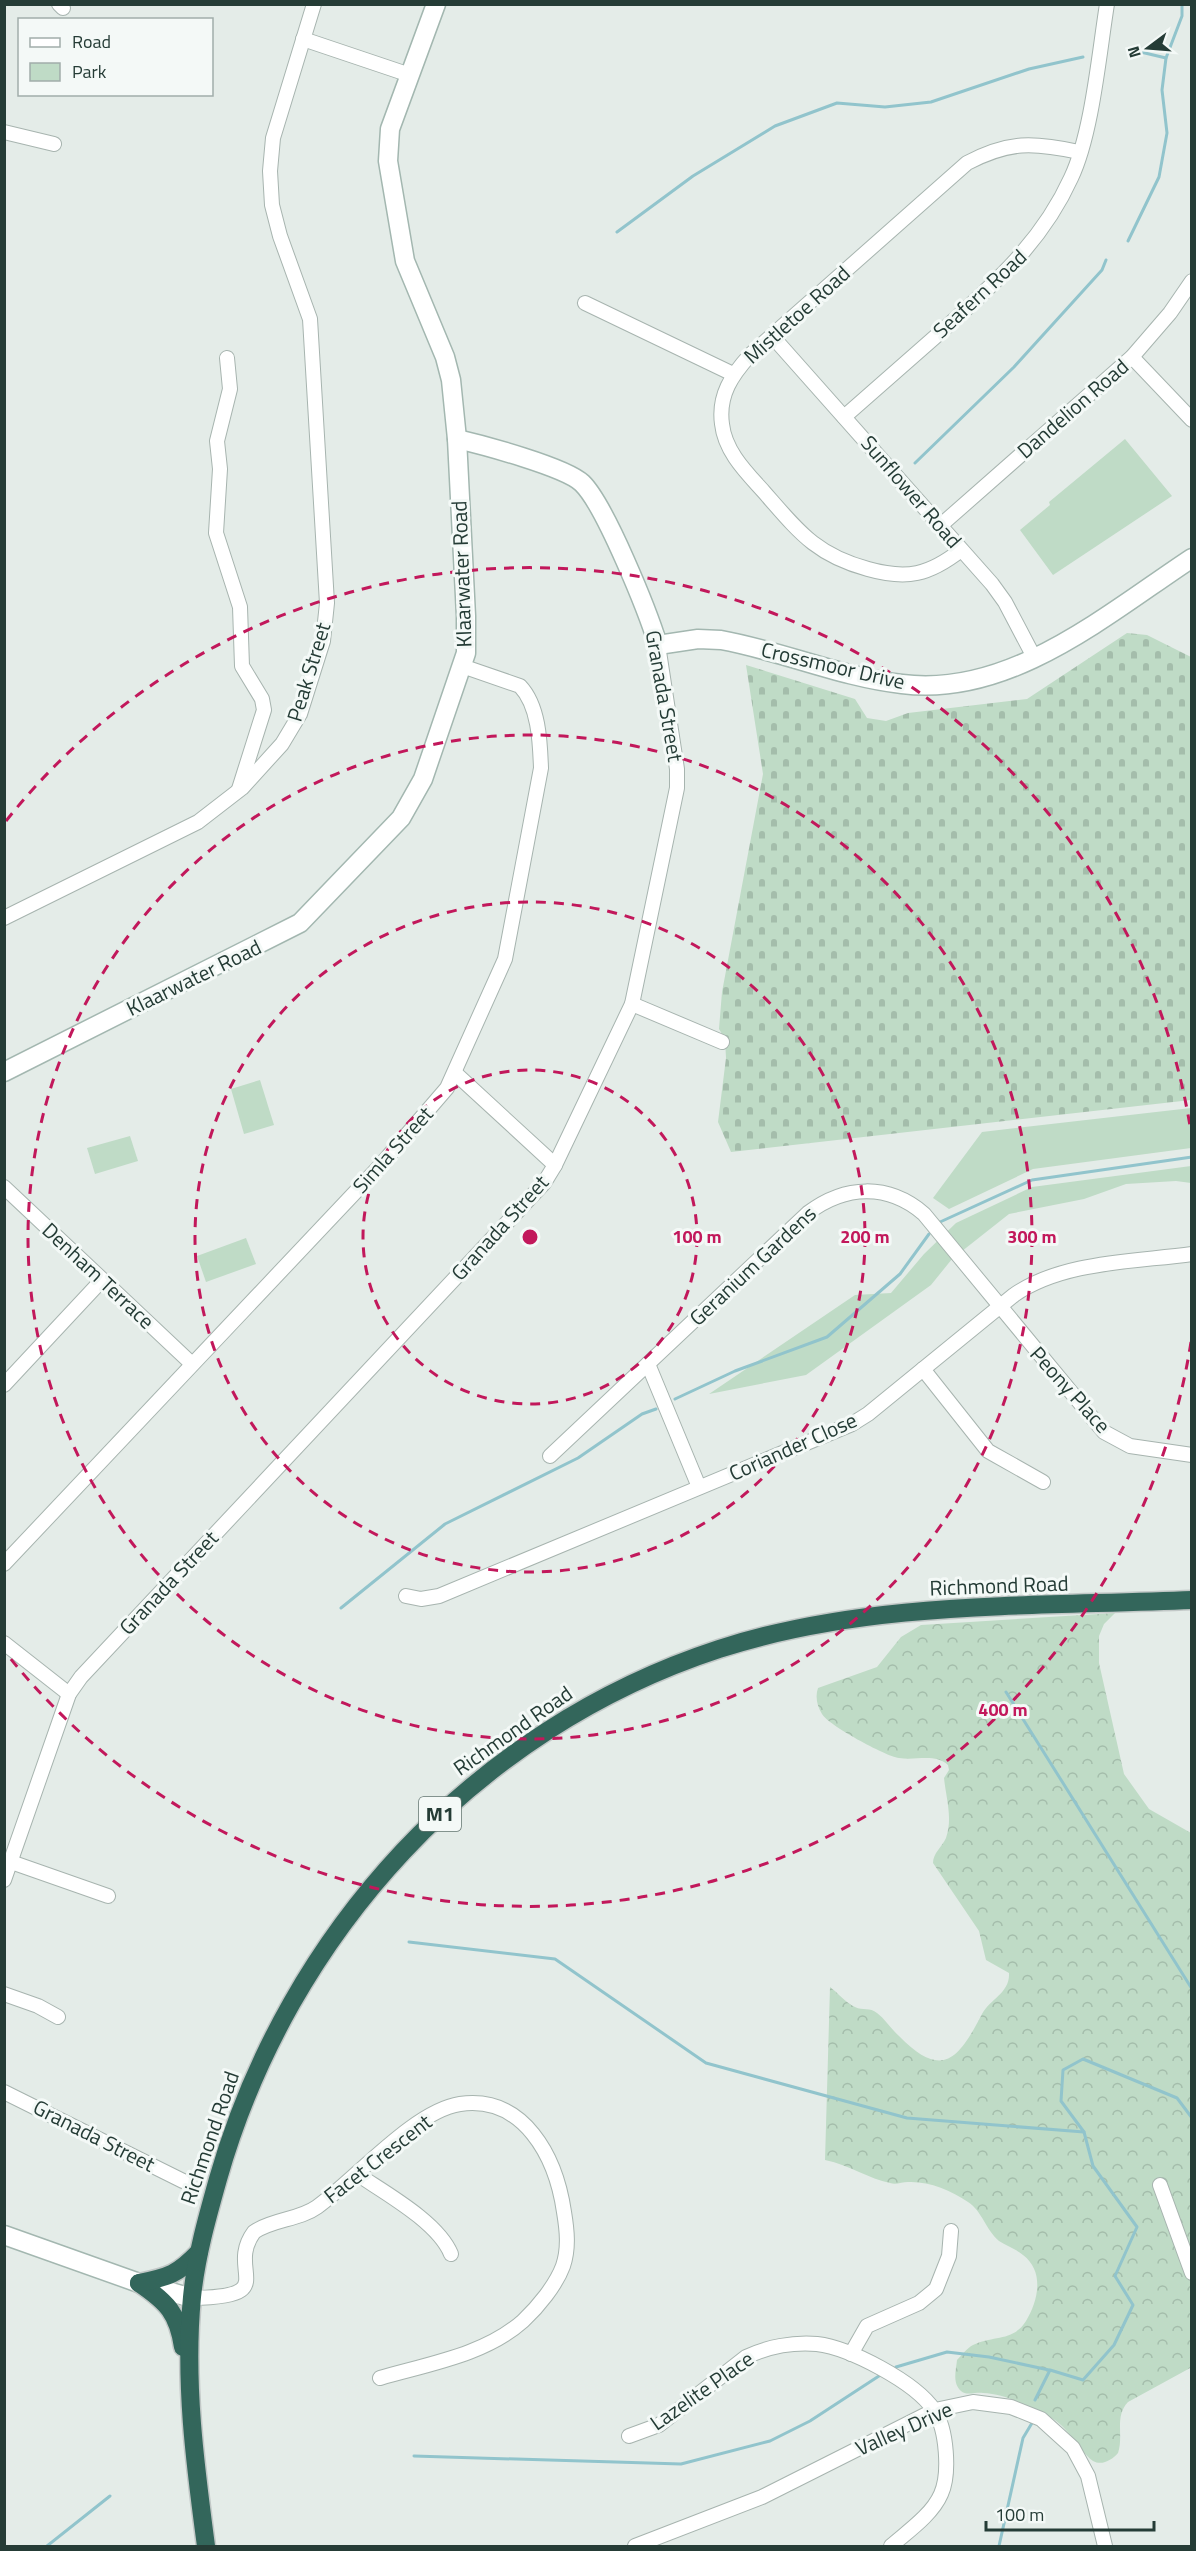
<svg xmlns="http://www.w3.org/2000/svg" width="1196" height="2551" viewBox="0 0 1196 2551" font-family="'Titillium Web',sans-serif">
<style>
.green{fill:#bfdbc6}
.forest{fill:url(#forest-crowns)}
.cemetery{fill:url(#cemetery-stones)}
.lines{fill:none;stroke-linecap:round;stroke-linejoin:round}
.stream{stroke:#91c4cc;stroke-width:3}
.street-casing{stroke:#a7b4af;stroke-width:16}
.secondary-casing{stroke:#a3b7b0;stroke-width:21}
.highway-casing{stroke:#c2c8c7;stroke-width:21}
.street{stroke:#fff;stroke-width:14}
.secondary{stroke:#fff;stroke-width:18}
.highway{stroke:#33665b;stroke-width:18}
.ring{fill:none;stroke:#c2185b;stroke-width:3;stroke-dasharray:10 8}
.labels{text-anchor:middle;stroke-width:6;stroke-linejoin:round;paint-order:stroke}
.shield{fill:#f4f9f7;stroke:#637570;stroke-width:1.5}
.shield-label{font-size:20px;font-weight:bold;fill:#253c36}
.street-label{font-size:21px;fill:#253c36;stroke:#f4f9f7}
.centre{fill:#c2185b;stroke:#f4f9f7;stroke-width:3}
.ring-label{font-size:18px;text-anchor:middle;font-weight:bold;fill:#c2185b;stroke:#f4f9f7;stroke-width:6;stroke-linejoin:round;paint-order:stroke}
</style>
<defs>
<pattern id="forest-crowns" width="20" height="18" patternUnits="userSpaceOnUse" patternTransform="scale(1.5)"><rect width="20" height="18" fill="#bfdbc6"/><path d="M2 6a3 3 0 1 1 6 0M12 15a3 3 0 1 1 6 0" fill="none" stroke="#a4bdab"/></pattern>
<pattern id="cemetery-stones" width="16" height="16" patternUnits="userSpaceOnUse" patternTransform="scale(1.5)"><rect width="16" height="16" fill="#bfdbc6"/><path d="M2 7V4a2 2 0 0 1 4 0v3zM10 15v-3a2 2 0 0 1 4 0v3z" fill="#a4bdab"/></pattern>
</defs>
<rect width="100%" height="100%" fill="#e4ece8"/>
<!-- green -->
<g class="green">
<polygon points="1125,439 1172,496 1053,575 1020,530 1050,505 1049,502"/>
<polygon points="260,1080 274,1125 244,1134 231,1089"/>
<polygon points="1191,1108 1191,1148 1033,1169 949,1209 933,1198 982,1132"/>
<polygon points="130,1136 138,1161 95,1174 87,1148"/>
<polygon points="1191,1166 1191,1183 1176,1181 1126,1184 1084,1199 1009,1214 952,1259 931,1285 806,1375 709,1394 855,1295 891,1293 924,1254 956,1223 1032,1187"/>
<polygon points="246,1238 256,1264 206,1282 197,1256"/>
</g>
<!-- forest -->
<path class="forest" d="M1115 1613 1104 1624 1099 1636V1663L1124 1774 1149 1809 1191 1833 1192 2367 1128 2402C1114 2417 1124 2435 1118 2453 1112 2460 1102 2466 1093 2461 1077 2449 1070 2427 1048 2416 1027 2406 1006 2394 983 2393 976 2392 966 2396 961 2391 952 2383 956 2370 957 2360 962 2355 967 2348 973 2345 993 2335 1013 2342 1026 2321 1038 2301 1045 2272 1023 2255 1016 2249 1007 2246 999 2241 986 2230 982 2211 968 2202 951 2190 928 2181 908 2182 902 2182 896 2185 890 2183 869 2179 850 2165 825 2160L830 1987C838 1993 846 2003 855 2007 863 2011 870 2007 877 2013 885 2019 891 2029 899 2036 943 2081 959 2058 982 2014 990 1999 1010 1993 1009 1973L986 1960 979 1931 933 1863C933 1853 942 1847 946 1838 953 1818 946 1798 944 1778L949 1770 948 1765C935 1753 916 1761 899 1758 885 1756 828 1725 822 1714 817 1706 815 1697 818 1688L877 1667 901 1637 921 1625Z"/>
<!-- cemetery -->
<polygon class="cemetery" points="1127,633 1147,635 1191,657 1191,1100 731,1152 718,1122 726,1058 725,1039 719,1029 722,992 763,774 746,665 855,699 867,718 886,721 908,713 1027,699"/>
<g class="lines">
<!-- stream -->
<g class="stream">
<polyline points="1128,49 1166,58"/>
<polyline points="617,232 693,176 775,126 837,103 885,107 931,102 1029,69 1083,57"/>
<polyline points="1128,241 1159,177 1167,133 1162,90 1166,58 1182,16 1182,4"/>
<polyline points="915,463 1014,367 1102,270 1106,260"/>
<polyline points="940,1222 1032,1180 1192,1157"/>
<polyline points="675,1399 735,1371 827,1337 900,1274 929,1234"/>
<polyline points="341,1608 445,1524 578,1458 642,1414 656,1409"/>
<polyline points="1006,1692 1192,1989"/>
<polyline points="409,1942 555,1959 706,2063 907,2118 1084,2132"/>
<polyline points="896,2367 947,2352 989,2357 1049,2370"/>
<polyline points="1035,2400 1050,2370 1083,2380 1114,2345 1133,2305 1115,2276 1137,2227 1093,2166 1084,2132 1061,2101 1063,2070 1083,2059 1177,2098 1192,2118"/>
<polyline points="414,2456 681,2464 770,2441 810,2421 882,2374"/>
<polyline points="47,2546 110,2496"/>
<polyline points="999,2546 1023,2438 1032,2423"/>
</g>
<defs>
<g id="street">
<polyline points="59,4 63,8"/>
<polyline points="303,39 410,75"/>
<polyline points="4,132 54,144"/>
<polyline points="585,303 733,374"/>
<polyline points="772,336 992,584 1005,602 1035,659"/>
<polyline points="1132,357 1192,420"/>
<polyline points="227,358 230,389 217,441 220,469 216,533 240,607 242,666 262,699 264,710 239,789"/>
<path d="M844 417C877 388 910 359 943 330 994 284 1042 242 1071 178 1092 134 1099 54 1107 4"/>
<polyline points="941,525 1132,357 1170,313 1192,281"/>
<path d="M961 550C929 575 907 580 868 569 816 555 799 532 764 492 747 473 725 452 722 424 718 395 732 375 750 355L967 163C1009 141 1033 142 1079 152"/>
<polyline points="4,918 198,822 242,788 282,744 300,714 323,641 327,603 310,319 280,236 272,205 270,171 273,138 314,4"/>
<polyline points="632,1004 722,1042"/>
<polyline points="455,1073 555,1165"/>
<polyline points="4,1187 192,1364"/>
<polyline points="648,1364 699,1487"/>
<polyline points="923,1369 988,1451 1043,1482"/>
<polyline points="4,1385 102,1280"/>
<path d="M550 1456 808 1213C845 1185 888 1183 924 1214L1104 1432 1130 1446 1192 1455"/>
<path d="M4 1564 379 1167 447 1088 505 959 541 768C540 742 539 706 520 686L462 666"/>
<path d="M406 1596 421 1599 439 1596 852 1424 868 1414 1014 1295C1063 1261 1134 1262 1192 1254"/>
<polyline points="4,1643 69,1694"/>
<polyline points="11,1862 108,1896"/>
<polyline points="4,1880 69,1694 81,1677 473,1259 544,1183 555,1165 632,1004 677,788 677,769 658,645"/>
<polyline points="4,1994 38,2006 58,2017"/>
<polyline points="4,2092 183,2181"/>
<path d="M357 2174C385 2193 438 2222 451 2254"/>
<polyline points="1160,2185 1192,2273"/>
<path d="M192 2298C283 2297 225 2271 254 2232 273 2219 299 2220 317 2207 356 2179 414 2111 460 2104 524 2095 556 2157 564 2212 567 2230 569 2248 563 2266 556 2285 538 2307 523 2321 485 2355 428 2364 380 2378"/>
<polyline points="851,2354 867,2326 919,2303 936,2289 949,2256 951,2231"/>
<path d="M629 2436 659 2425 746 2357C767 2347 793 2342 817 2344 850 2348 915 2382 934 2410 947 2429 950 2474 941 2494 932 2515 907 2532 891 2546"/>
<polyline points="635,2546 762,2497 935,2410 973,2402 1011,2407 1041,2419 1073,2448 1088,2476 1105,2546"/>
</g>
<g id="secondary">
<path d="M457 439C483 445 565 467 582 483 605 505 648 612 658 645L698 639 721 640C782 651 840 677 902 684 1010 698 1107 614 1192 558"/>
<polyline points="4,1072 300,923 401,818 423,779 466,653 466,616 457,439 451,380 445,357 405,261 388,161 390,129 436,4"/>
<polyline points="4,2235 139,2283 192,2298"/>
</g>
<g id="highway">
<path d="M139 2283C167 2302 178 2313 183 2347"/>
<path d="M139 2283C169 2277 178 2274 199 2252"/>
<path d="M206 2546C195 2464 184 2381 192 2297 196 2257 207 2218 218 2179 288 1933 474 1729 719 1649 870 1600 1034 1607 1192 1600"/>
</g>
</defs>
<!-- street casing -->
<use href="#street" class="street-casing"/>
<!-- secondary casing -->
<use href="#secondary" class="secondary-casing"/>
<!-- highway casing -->
<use href="#highway" class="highway-casing"/>
<!-- street -->
<use href="#street" class="street"/>
<!-- secondary -->
<use href="#secondary" class="secondary"/>
<!-- highway -->
<use href="#highway" class="highway"/>
</g>
<!-- distance rings -->
<g class="ring">
<circle cx="530" cy="1237" r="167"/>
<circle cx="530" cy="1237" r="335"/>
<circle cx="530" cy="1237" r="502"/>
<path d="M1191 1342A669 669 0 0 1 6 1653M6 821A669 669 0 0 1 1191 1132"/>
</g>
<g class="labels">
<!-- shield labels -->
<rect class="shield" x="419" y="1797" width="42" height="34" rx="4.5"/>
<g class="shield-label">
<text x="440" y="1821">M1</text>
</g>
<!-- street labels -->
<g class="street-label">
<text transform="translate(980 294) rotate(-43)" y="7">Seafern Road</text>
<text transform="translate(797 315) rotate(-42)" y="7">Mistletoe Road</text>
<text transform="translate(1073 409) rotate(-41)" y="7">Dandelion Road</text>
<text transform="translate(911 492) rotate(49)" y="7">Sunflower Road</text>
<text transform="translate(462 574) rotate(-92)" y="7">Klaarwater Road</text>
<text transform="translate(833 666) rotate(13)" y="7">Crossmoor Drive</text>
<text transform="translate(309 672) rotate(-73)" y="7">Peak Street</text>
<text transform="translate(664 696) rotate(80)" y="7">Granada Street</text>
<text transform="translate(194 978) rotate(-26)" y="7">Klaarwater Road</text>
<text transform="translate(393 1150) rotate(-48)" y="7">Simla Street</text>
<text transform="translate(500 1228) rotate(-48)" y="7">Granada Street</text>
<text transform="translate(753 1266) rotate(-43)" y="7">Geranium Gardens</text>
<text transform="translate(98 1276) rotate(43)" y="7">Denham Terrace</text>
<text transform="translate(1070 1390) rotate(48)" y="7">Peony Place</text>
<text transform="translate(793 1447) rotate(-24)" y="7">Coriander Close</text>
<text transform="translate(169 1583) rotate(-47)" y="7">Granada Street</text>
<text transform="translate(999 1586) rotate(-2)" y="7">Richmond Road</text>
<text transform="translate(513 1731) rotate(-35)" y="7">Richmond Road</text>
<text transform="translate(94 2136) rotate(27)" y="7">Granada Street</text>
<text transform="translate(210 2138) rotate(-71)" y="7">Richmond Road</text>
<text transform="translate(378 2159) rotate(-38)" y="7">Facet Crescent</text>
<text transform="translate(702 2391) rotate(-35)" y="7">Lazelite Place</text>
<text transform="translate(904 2429) rotate(-24)" y="7">Valley Drive</text>
</g>
</g>
<circle cx="530" cy="1237" r="9" class="centre"/>
<g class="ring-label">
<text x="697" y="1243">100 m</text>
<text x="865" y="1243">200 m</text>
<text x="1032" y="1243">300 m</text>
<text x="1003" y="1716">400 m</text>
</g>
<!-- border -->
<rect width="1196" height="2551" fill="none" stroke="#253c36" stroke-width="12"/>
<!-- legend -->
<rect x="18" y="18" width="195" height="78" fill="#f4f9f7" stroke="#a1adaa" stroke-width="1.5"/>
<rect x="30" y="38" width="30" height="9" fill="#ffffff" stroke="#a1adaa" stroke-width="1.5"/>
<text x="72" y="48" font-size="18" fill="#253c36">Road</text>
<rect x="30" y="63" width="30" height="18" fill="#bfdbc6" stroke="#a1adaa" stroke-width="1.5"/>
<text x="72" y="78" font-size="18" fill="#253c36">Park</text>
<!-- north arrow -->
<g transform="translate(1148 48) rotate(254)" stroke="#f4f9f7" stroke-width="4.5" paint-order="stroke">
<path d="M0-4.5L10 22L0 15L-10 22Z" fill="#253c36"/>
<text y="-9" font-size="16" font-weight="bold" text-anchor="middle" fill="#253c36">N</text>
</g>
<!-- scale -->
<path d="M986 2521v9h168v-9" fill="none" stroke="#253c36" stroke-width="3"/>
<text x="995" y="2521" font-size="18" fill="#253c36" stroke="#f4f9f7" stroke-width="4.5" paint-order="stroke">100 m</text>
</svg>
